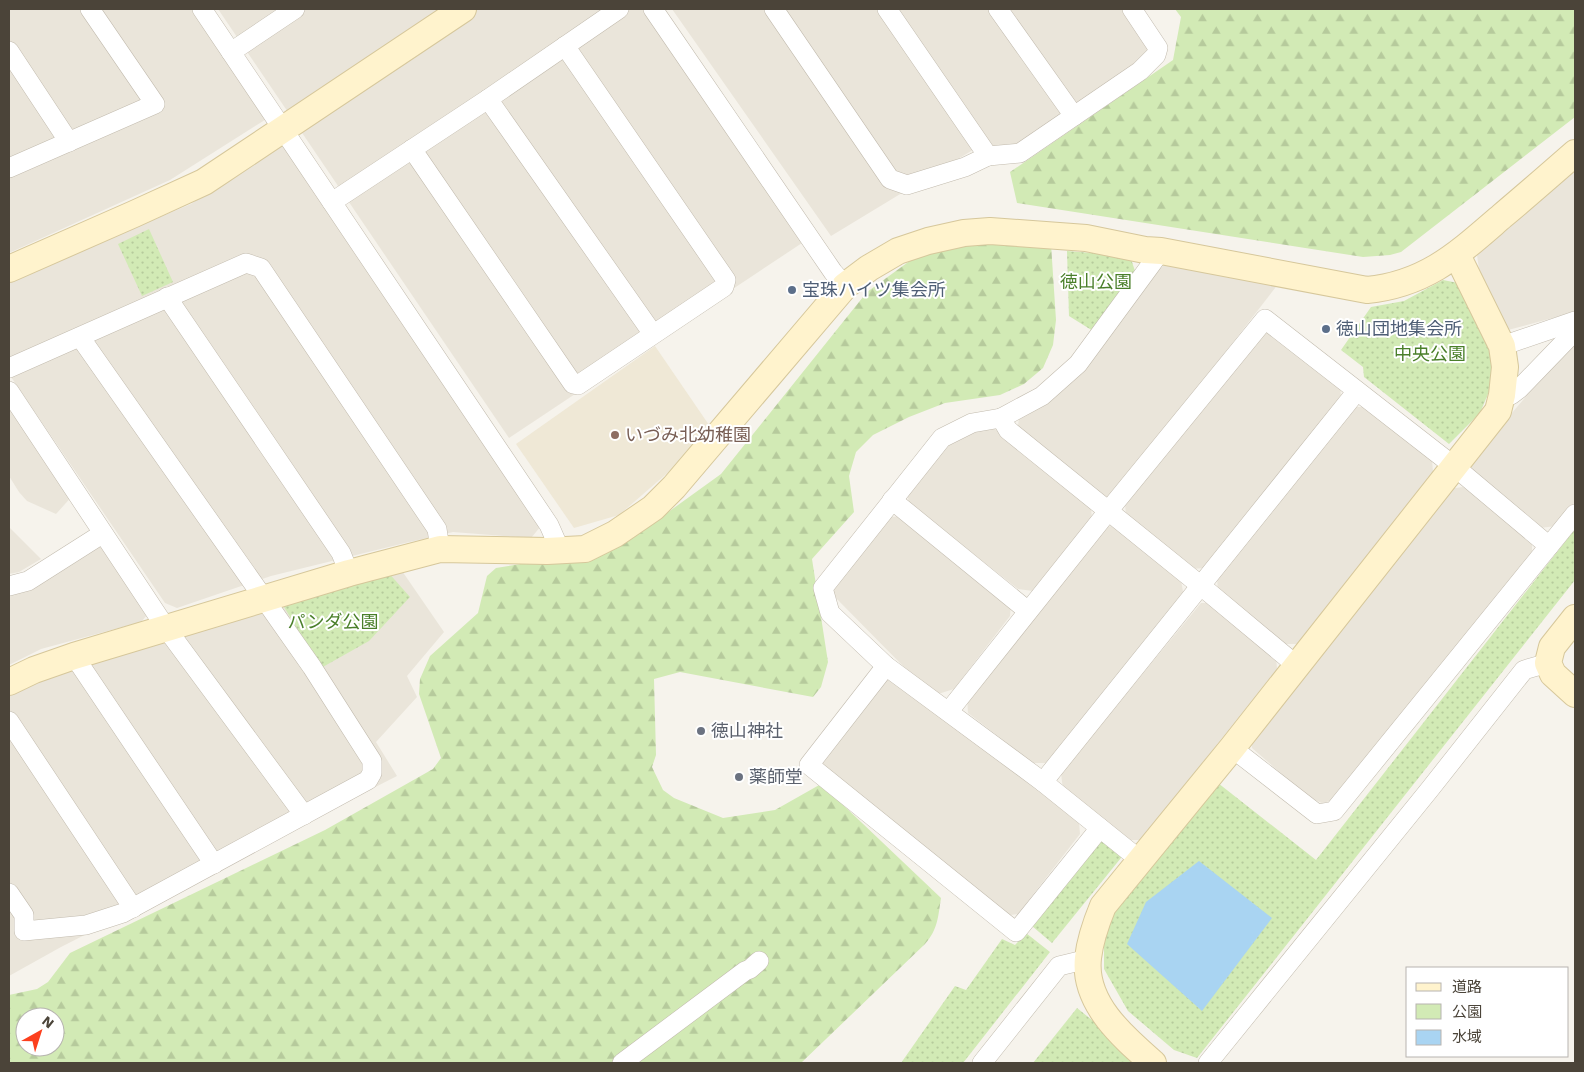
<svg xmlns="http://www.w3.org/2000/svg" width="1584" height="1072" viewBox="0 0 1584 1072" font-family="'Work Sans','Noto Sans JP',sans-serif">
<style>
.residential{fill:#eae5da}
.education{fill:#efe8d6}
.green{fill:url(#green-dots)}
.forest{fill:url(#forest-firs);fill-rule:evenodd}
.water{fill:#a9d4f2}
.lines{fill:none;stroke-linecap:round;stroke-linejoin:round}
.street-casing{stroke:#c2bbae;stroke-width:20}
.secondary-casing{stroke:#d6c79b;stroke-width:28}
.street{stroke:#fff;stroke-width:19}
.secondary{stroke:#fff3cd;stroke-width:26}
.service-dot{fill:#5c6f8a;stroke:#fff;stroke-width:2}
.education-dot{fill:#8d6e63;stroke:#fff;stroke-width:2}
.worship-dot{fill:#6b7280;stroke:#fff;stroke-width:2}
.labels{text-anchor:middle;stroke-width:4;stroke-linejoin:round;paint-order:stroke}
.park-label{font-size:18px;fill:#4a7f2a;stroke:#fff}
.service-label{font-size:18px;fill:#4e5e75;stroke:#fff;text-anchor:start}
.education-label{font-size:18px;fill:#785e54;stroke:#fff;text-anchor:start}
.worship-label{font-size:18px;fill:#5b616d;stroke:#fff;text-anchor:start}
</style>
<defs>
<pattern id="green-dots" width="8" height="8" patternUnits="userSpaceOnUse" patternTransform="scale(1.25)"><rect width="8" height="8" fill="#d2eab5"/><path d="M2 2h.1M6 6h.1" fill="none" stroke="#b6ca9c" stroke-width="1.8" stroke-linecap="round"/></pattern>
<pattern id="forest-firs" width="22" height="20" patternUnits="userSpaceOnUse" patternTransform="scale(1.25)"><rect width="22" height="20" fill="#d2eab5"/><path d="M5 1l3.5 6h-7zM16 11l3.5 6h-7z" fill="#b6ca9c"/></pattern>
</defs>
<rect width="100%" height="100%" fill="#f6f3ec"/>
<!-- residential -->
<g class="residential">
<polygon points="9,9 194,9 268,118 170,180 9,253"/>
<polygon points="218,9 644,9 802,243 509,438"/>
<polygon points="672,9 1128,9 1152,49 1144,62 1013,150 993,152 986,142 831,236"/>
<polygon points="279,146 289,147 541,526 531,538 453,532 405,543 271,576 177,608 165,603 9,374 9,281 191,204"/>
<polygon points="1575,168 1575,312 1508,330 1501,324 1479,269 1477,255 1479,251"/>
<polygon points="1167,262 1279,283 1114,496 1105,499 1018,427 1019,416"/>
<polygon points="1264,332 1271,332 1340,385 1341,397 1204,568 1192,569 1126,518 1125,502"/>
<polygon points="1575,339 1575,502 1556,526 1540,528 1472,471 1470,462"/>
<polygon points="9,400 74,494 56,514 27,501 19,492 9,476"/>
<polygon points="1356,407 1363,407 1432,460 1433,472 1297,644 1284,644 1218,594 1217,577"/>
<polygon points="982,427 994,428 1091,507 1092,520 1033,591 1018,589 909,503 907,492 945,445"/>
<polygon points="1463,487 1532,539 1532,552 1335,800 1322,803 1308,797 1252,748 1251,740 1448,489"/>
<polygon points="899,516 1011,604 1010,616 954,689 938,694 904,667 834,596 833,583 885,518"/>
<polygon points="1112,526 1181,580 1183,592 1046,763 1033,763 968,713 967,696 1106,527"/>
<polygon points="9,527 41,559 19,572 9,574"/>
<polygon points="100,543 147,615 141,622 41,649 9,665 9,592 29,587 78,561"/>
<polygon points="400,568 444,632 407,676 417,697 376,742 397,776 61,947 9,976 9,687"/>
<polygon points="1201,603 1207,603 1276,656 1277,669 1141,840 1128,840 1063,790 1061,773"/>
<polygon points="888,676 998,757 1079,822 1080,834 1018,914 1003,916 818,766"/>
</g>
<!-- education -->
<polygon class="education" points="655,346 709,425 672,469 619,515 574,528 516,444"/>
<!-- green -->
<g class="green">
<polygon points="149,229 173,282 142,296 118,244"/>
<polygon points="1067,251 1130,256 1137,277 1093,331 1069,316"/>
<polygon points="1443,280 1463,284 1491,346 1493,382 1480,413 1449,444 1364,377 1363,367 1341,350 1371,307 1404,301"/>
<polygon points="1575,529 1575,580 1197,1058 1174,1050 1128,1011 1104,969 1104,942 1115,901 1218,783 1316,860"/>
<polygon points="387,571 410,597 369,641 321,668 284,607 290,599"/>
<polygon points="1105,836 1125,853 1052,943 1032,926"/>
<polygon points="1026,933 1050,952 963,1063 901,1063 955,986 966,990 1002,939 1015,945"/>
<polygon points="1077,1008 1138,1057 1133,1063 1033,1063"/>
</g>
<!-- forest -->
<g class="forest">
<polygon points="1175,9 1575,9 1575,117 1401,252 1390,255 1363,257 1017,203 1010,172 1173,60 1181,17"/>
<path d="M1008 236 1051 244 1056 320 1053 345 1043 368 1024 384 1000 395 945 403 909 417 873 435 856 452 849 476 854 512 812 559 828 662 821 687 813 697 680 672 654 679 656 755 652 767 663 790 674 798 723 818 775 810 821 784 941 898C938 917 938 929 925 944L801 1063H9V995L37 989 48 982 70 953 325 830 433 769 441 758 419 694 420 679 430 656 478 613 487 576 496 568 602 551 642 531 721 474 867 292 922 252ZM25 1017H55V1047H25Z"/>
</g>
<!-- water -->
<polygon class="water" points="1199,861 1272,918 1202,1011 1127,944 1146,902"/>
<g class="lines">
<defs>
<g id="street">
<polyline points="202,9 549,525 560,550"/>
<polyline points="653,9 833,272 845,286"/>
<polyline points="774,9 890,179 907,185 965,167 988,156"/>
<polyline points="887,9 988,156 1020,153 1140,71 1156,55 1158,48 1132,9"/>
<polyline points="998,9 1074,116"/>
<polyline points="9,51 69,142"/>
<polyline points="231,52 295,9"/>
<polyline points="488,99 653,334"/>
<polyline points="412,149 573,384 578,385 724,287 726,280 565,46"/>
<polyline points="9,168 155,104 90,9"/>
<polyline points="332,202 488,99 619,9"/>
<polyline points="167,297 341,553 349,573"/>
<polyline points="1502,346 1575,321"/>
<polyline points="9,368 246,263 261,268 437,529 440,549"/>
<polyline points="9,391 166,628 304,815"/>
<polyline points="1502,395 1511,395 1519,389 1575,331"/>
<polyline points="1001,418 1008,430 1200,585 1296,665"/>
<polyline points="892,500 1028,611"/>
<polyline points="9,586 28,581 102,534"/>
<polyline points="74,656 214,864"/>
<polyline points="886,666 809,765 1016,932 1100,828"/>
<polyline points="949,711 1109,510 1265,319 1455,467 1549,546"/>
<polyline points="9,721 133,908"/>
<polyline points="1232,748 1317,814 1334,811 1575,514"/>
<polyline points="1043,782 1357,391"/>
<polyline points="1140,860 1043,782 886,666 830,613 823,588 942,438 972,423 1001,418 1042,396 1078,364 1161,251"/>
<polyline points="9,893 24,915 24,931 86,925 123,913 368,780 372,773 372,761 312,667 80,337"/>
<polyline points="622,1063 745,971 750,969 759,961"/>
<polyline points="982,1063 1059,966 1088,959"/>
<polyline points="1208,1063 1430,789 1524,670 1548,663"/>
</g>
<g id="secondary">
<polyline points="9,269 134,214 204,182 463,9"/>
<polyline points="1575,618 1552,647 1548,663 1553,674 1575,694"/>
<path d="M9 682 34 670 74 656 349 573 440 549 547 551 585 549 615 534 653 508 674 487 845 286 869 268 898 251 928 241 964 233 990 231 1086 238 1145 250 1161 251 1367 290C1427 284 1459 253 1502 216 1527 195 1551 174 1575 153"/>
<path d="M1153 1063C1123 1037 1083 1003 1088 958 1090 940 1096 923 1103 906L1232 748 1498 411 1502 395 1505 367 1502 346 1457 255"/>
</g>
</defs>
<!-- street casing -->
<use href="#street" class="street-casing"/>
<!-- secondary casing -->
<use href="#secondary" class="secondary-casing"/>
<!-- street -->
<use href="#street" class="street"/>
<!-- secondary -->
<use href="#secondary" class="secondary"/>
</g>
<!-- markers -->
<g class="service-dot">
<circle cx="792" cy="290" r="5"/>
<circle cx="1326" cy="329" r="5"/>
</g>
<circle class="education-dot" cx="615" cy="435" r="5"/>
<g class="worship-dot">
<circle cx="701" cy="731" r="5"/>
<circle cx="739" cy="777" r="5"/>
</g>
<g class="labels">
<!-- park labels -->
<g class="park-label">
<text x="1096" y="288">徳山公園</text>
<text x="1430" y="360">中央公園</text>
<text x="333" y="628">パンダ公園</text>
</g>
<!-- service labels -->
<g class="service-label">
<text x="802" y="296">宝珠ハイツ集会所</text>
<text x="1336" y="335">徳山団地集会所</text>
</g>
<!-- education labels -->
<g class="education-label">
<text x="625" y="441">いづみ北幼稚園</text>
</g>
<!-- worship labels -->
<g class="worship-label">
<text x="711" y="737">徳山神社</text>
<text x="749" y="783">薬師堂</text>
</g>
</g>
<!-- border -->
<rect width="1584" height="1072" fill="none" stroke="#4b4439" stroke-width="20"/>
<!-- legend -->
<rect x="1406" y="967" width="162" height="90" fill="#ffffff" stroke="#b7b4b0"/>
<rect x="1416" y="983" width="25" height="8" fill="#fff3cd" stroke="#b7b4b0"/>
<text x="1452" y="992" font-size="15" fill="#4b4439">道路</text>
<rect x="1416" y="1004" width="25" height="15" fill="#d2eab5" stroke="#b7b4b0"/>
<text x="1452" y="1017" font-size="15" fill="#4b4439">公園</text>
<rect x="1416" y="1030" width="25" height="15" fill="#a9d4f2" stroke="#b7b4b0"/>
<text x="1452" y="1042" font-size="15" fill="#4b4439">水域</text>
<!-- north arrow -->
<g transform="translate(40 1032) rotate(39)"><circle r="24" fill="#ffffff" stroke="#b7b4b0"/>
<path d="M0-4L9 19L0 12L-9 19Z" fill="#fc3f1d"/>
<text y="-8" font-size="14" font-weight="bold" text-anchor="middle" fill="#4b4439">N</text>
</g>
</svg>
